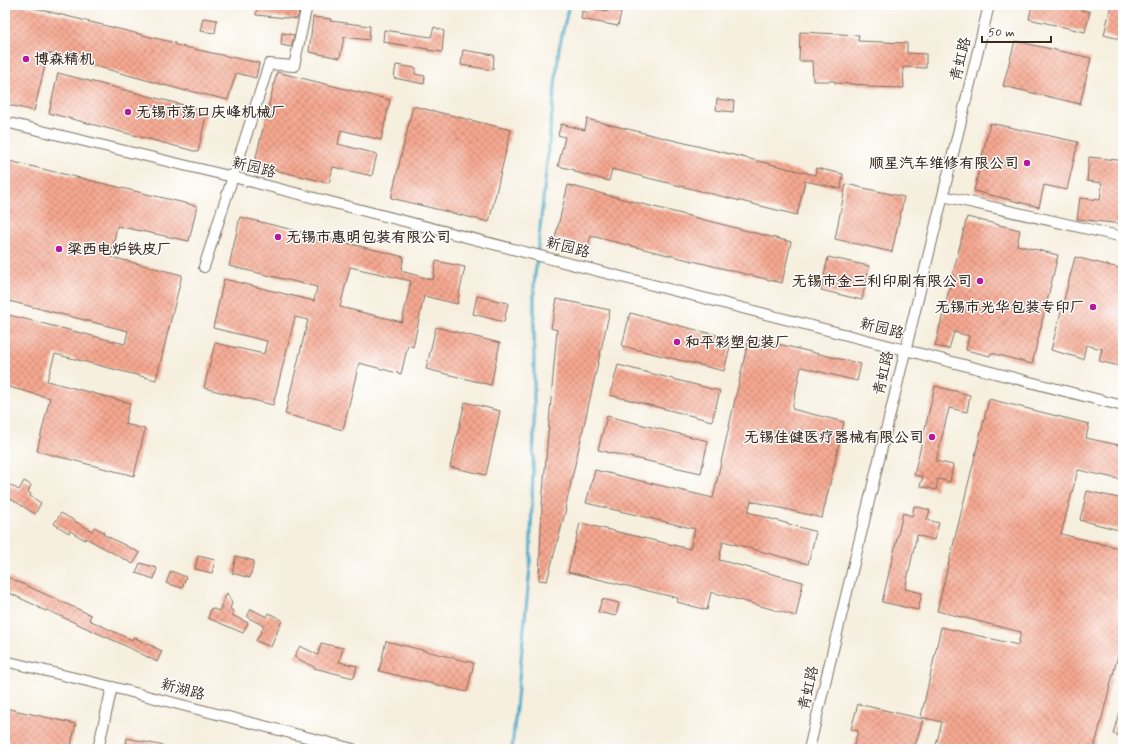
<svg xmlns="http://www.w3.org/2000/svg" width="1128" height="754" viewBox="0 0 1128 754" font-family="Mynerve,'LXGW WenKai TC',sans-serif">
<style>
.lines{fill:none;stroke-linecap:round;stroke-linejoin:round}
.stream{stroke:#49aac8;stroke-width:3}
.building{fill:url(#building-cross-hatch);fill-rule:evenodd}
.minor-casing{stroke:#7c6f61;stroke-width:12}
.minor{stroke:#fff;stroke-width:10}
.poi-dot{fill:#b5179e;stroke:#fff;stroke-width:1.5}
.labels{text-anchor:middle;stroke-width:3;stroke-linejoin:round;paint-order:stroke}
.poi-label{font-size:15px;font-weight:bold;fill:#3b2a1e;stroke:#fff;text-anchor:start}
.street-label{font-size:15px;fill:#3b2a1e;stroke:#fff}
</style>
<defs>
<pattern id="building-cross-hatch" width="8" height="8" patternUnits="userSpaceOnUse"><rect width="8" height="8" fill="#f6a891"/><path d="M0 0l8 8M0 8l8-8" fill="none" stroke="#c88976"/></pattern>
</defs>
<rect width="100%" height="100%" fill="#fff"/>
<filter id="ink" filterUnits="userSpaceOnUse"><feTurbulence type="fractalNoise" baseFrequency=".025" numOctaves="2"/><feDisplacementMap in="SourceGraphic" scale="8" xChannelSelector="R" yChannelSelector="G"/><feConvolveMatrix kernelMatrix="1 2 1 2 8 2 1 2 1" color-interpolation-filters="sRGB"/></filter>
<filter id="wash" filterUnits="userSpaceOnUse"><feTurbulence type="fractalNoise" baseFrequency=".012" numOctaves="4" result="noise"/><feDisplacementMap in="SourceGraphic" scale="16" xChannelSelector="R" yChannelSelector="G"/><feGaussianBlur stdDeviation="0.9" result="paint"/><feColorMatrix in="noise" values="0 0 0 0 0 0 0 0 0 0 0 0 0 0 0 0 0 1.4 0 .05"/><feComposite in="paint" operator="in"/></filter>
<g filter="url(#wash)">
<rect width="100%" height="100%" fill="#f6efde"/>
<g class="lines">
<!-- stream -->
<polyline class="stream" points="512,749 530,568 534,433 534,285 559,48 569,5"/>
</g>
<g id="blocks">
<!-- building -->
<g class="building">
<polygon points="5,5 22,5 175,43 175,45 259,63 256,78 236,73 228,100 186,90 186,91 48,53 34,111 5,104"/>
<polygon points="257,5 287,5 287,6 300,8 297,19 256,15"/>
<polygon points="610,5 618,5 617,11 621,12 618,26 581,19 582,11 590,13 591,8 608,11"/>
<polygon points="1032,5 1059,5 1090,12 1085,32 1029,19"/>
<polygon points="1111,5 1123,5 1123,40 1104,35"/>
<polygon points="313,17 331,19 330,21 370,26 369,40 344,37 340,58 309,52"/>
<polygon points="203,18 217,20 215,33 200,31"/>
<polygon points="434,27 444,31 442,52 427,50 428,49 383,42 384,30 431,37"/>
<polygon points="800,32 859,35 858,41 907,43 907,53 926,54 926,68 903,67 904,88 867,87 867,85 835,83 835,81 813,81 812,61 799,61"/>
<polygon points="282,33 294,35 291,47 281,45"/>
<polygon points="1015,41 1091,58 1080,104 1003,86"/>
<polygon points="463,50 494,55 493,70 461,65"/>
<polygon points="396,65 416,68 415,74 425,76 424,84 394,78"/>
<polygon points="277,72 390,100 381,140 341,130 338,144 377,154 372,176 333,167 329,183 254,165"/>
<polygon points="58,73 207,111 198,152 49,113"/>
<polygon points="717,99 734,101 733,112 716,110"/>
<polygon points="413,106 511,130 489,222 391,198"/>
<polygon points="587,119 815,175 816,168 843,174 841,189 805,181 797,215 612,169 609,181 575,172 575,170 558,166 565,137 558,135 561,124 585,130"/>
<polygon points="990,123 1078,142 1067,190 1044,185 1039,207 974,191"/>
<polygon points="1089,157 1118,160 1118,161 1123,161 1123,211 1122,224 1077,219 1080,198 1100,200 1102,183 1087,181"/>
<polygon points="5,160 197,206 189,241 117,226 111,257 182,275 156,380 55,354 47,381 130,403 125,424 145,429 134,476 37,451 50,398 5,386 5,314 125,344 128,331 5,300"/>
<polygon points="846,184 904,197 892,252 835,239"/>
<polygon points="568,185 791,242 782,283 591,236 588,246 555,238"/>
<path d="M240 217 404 257 401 271 433 280 436 261 465 267 457 304 424 296 413 347 408 345 401 374 359 363 343 430 285 414 308 320 295 317 273 405 204 388 215 343 264 354 267 341 213 328 224 279 314 301 317 287 229 266ZM350 267 411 281 402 322 340 307Z"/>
<polygon points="967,217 1020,230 1017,245 1058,255 1032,364 991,353 990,356 966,350 969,336 954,332 949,349 935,346"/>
<polygon points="828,257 869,266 862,300 821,290"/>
<polygon points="1075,257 1123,269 1123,367 1099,361 1102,349 1086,345 1083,359 1051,350"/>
<polygon points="477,296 508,303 504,322 473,314"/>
<polygon points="557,299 610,310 565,509 566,509 547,581 539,580 542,504 557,330 551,328"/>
<polygon points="630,313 732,339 724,371 622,346"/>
<polygon points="436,327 500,343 491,385 426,369"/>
<polygon points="749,337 861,364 857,381 801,367 792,409 844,422 822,518 751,501 748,512 816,532 808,564 723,541 719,560 803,582 796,616 711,592 707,610 677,602 678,598 568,572 580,523 690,549 695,529 586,503 595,470 713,498"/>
<polygon points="618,365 720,391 712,421 610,395"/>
<polygon points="935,386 970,395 967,412 949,408 936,461 953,465 950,482 938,479 936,490 920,486 923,477 914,475"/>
<polygon points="989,399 1089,424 1086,438 1123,446 1123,480 1078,470 1061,534 1123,549 1123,656 1118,655 1094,749 935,749 942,722 921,717 941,627 1018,645 1021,632 937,611"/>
<polygon points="465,402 500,411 486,475 450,467"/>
<polygon points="607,416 708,441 701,473 598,450"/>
<polygon points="24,481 31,485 28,492 31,494 30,496 41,503 35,514 5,495 5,482 19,490"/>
<polygon points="1087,491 1123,499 1123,531 1080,520"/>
<polygon points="914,506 930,510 927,520 939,523 934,540 917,535 905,589 922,593 918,610 882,602 903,513 912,516"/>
<polygon points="61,513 92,531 94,527 104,532 103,534 140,553 133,564 86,538 85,540 70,531 69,533 54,524"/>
<polygon points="198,556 215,560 212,573 195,569"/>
<polygon points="236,556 254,561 250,578 232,573"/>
<polygon points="140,563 157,568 154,579 136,573"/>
<polygon points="171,571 186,577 182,588 166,583"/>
<polygon points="5,576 91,615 89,620 132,640 133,637 162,651 157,662 128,647 47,610 46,611 39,608 39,607 5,591"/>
<polygon points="227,593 232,603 230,609 234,611 232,615 248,623 243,633 208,618 211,608 219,611"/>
<polygon points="602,599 619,603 616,616 598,612"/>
<polygon points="251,609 267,617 269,613 282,620 271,647 256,641 264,626 247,617"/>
<polygon points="386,641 474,663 467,692 379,671"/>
<polygon points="321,643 343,648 339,662 357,666 354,678 314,668 314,667 294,657 300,646 318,655"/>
<polygon points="858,704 923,719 914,749 853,749 858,731 851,729"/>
<polygon points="1121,706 1123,707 1123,736 1113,734"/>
<polygon points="5,708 76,724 70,749 5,749"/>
<polygon points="127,738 164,746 163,749 125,749"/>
</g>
</g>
</g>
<g filter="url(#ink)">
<use href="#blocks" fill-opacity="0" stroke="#7c6f61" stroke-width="1"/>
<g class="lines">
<defs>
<g id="minor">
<polyline points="5,122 233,177 1123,406"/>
<polyline points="943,196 1123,237"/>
<polyline points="204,267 269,64 294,66 307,5"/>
<polyline points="5,661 112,687 353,749"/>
<polyline points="98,749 112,687"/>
<polyline points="809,749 989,5"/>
</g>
</defs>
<!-- minor casing -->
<use href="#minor" class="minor-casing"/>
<!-- minor -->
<use href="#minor" class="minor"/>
</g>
</g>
<!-- markers -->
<g class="poi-dot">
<circle cx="26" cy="59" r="4"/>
<circle cx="128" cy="112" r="4"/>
<circle cx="1027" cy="163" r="4"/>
<circle cx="278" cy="237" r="4"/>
<circle cx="59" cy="249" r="4"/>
<circle cx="980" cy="281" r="4"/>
<circle cx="1093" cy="307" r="4"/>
<circle cx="677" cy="342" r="4"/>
<circle cx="932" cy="437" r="4"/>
</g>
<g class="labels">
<!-- poi labels -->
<g class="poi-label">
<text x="34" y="64">博森精机</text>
<text x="136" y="117">无锡市荡口庆峰机械厂</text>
<text x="1019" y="168" text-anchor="end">顺星汽车维修有限公司</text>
<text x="286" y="242">无锡市惠明包装有限公司</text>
<text x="67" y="254">梁西电炉铁皮厂</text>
<text x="972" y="286" text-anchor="end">无锡市金三利印刷有限公司</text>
<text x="1085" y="312" text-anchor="end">无锡市光华包装专印厂</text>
<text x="685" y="347">和平彩塑包装厂</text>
<text x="924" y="442" text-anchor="end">无锡佳健医疗器械有限公司</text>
</g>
<!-- street labels -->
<g class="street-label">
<text transform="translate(960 59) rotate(-76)" y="5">青虹路</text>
<text transform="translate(254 167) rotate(14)" y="5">新园路</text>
<text transform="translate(568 247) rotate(14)" y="5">新园路</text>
<text transform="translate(882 328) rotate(14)" y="5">新园路</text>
<text transform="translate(883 373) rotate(-77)" y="5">青虹路</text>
<text transform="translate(808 688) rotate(-77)" y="5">青虹路</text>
<text transform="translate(183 689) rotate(15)" y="5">新湖路</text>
</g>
</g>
<!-- margin -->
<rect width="1128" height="754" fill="none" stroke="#fff" stroke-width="20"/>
<!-- scale -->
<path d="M982 36v6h69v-6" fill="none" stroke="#3b2a1e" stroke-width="2"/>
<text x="988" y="36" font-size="12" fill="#3b2a1e" stroke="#ffffff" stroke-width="3" paint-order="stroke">50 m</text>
</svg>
